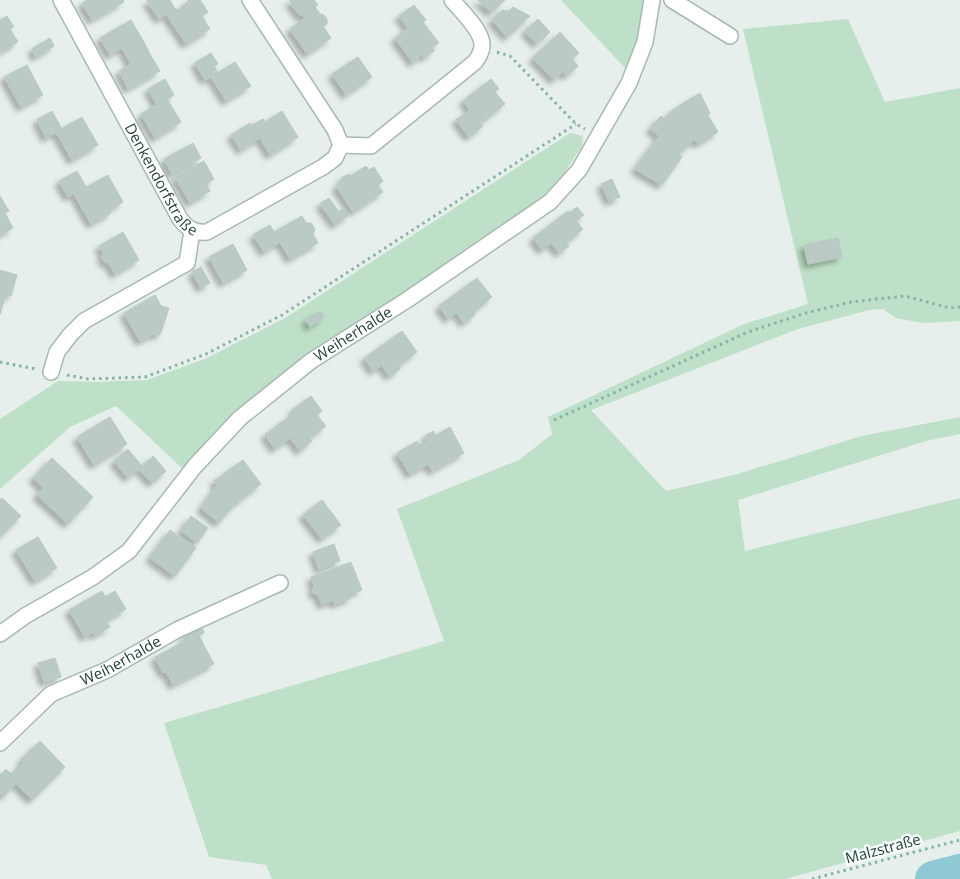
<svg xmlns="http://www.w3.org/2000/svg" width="960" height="879" viewBox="0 0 960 879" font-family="'Open Sans',sans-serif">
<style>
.green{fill:#bfe0c8}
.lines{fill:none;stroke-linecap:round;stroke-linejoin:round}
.river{stroke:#8ec9d4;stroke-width:36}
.building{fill:#bbcac4;stroke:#b8c9c2;filter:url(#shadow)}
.minor-casing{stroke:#a8b8b2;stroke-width:18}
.path{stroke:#86b3a5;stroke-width:3;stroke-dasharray:2.5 4;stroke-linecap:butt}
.minor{stroke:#fff;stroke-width:15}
.labels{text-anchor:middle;stroke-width:5;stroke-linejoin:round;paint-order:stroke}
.street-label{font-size:15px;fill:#24423a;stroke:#f7fbf9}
</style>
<defs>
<filter id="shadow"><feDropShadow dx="-4.5" dy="4.5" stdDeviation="2.5" flood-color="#0004"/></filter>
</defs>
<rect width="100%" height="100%" fill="#e6efeb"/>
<!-- green -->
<g class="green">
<polygon points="561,0 644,0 640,37 628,71"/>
<polygon points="848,19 885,102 960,88 960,321 923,323 896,318 883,309 869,310 798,329 591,410 666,491 734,475 862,436 960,417 960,434 926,441 738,500 745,551 960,498 960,831 785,879 272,879 266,865 209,857 164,723 444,641 397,509 519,460 552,434 548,417 744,324 808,304 743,29"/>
<polygon points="570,133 583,136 582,146 555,187 527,210 427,280 261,390 230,419 185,471 116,406 70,427 0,489 0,419 58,381 96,382 147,380 207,358 285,318"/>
</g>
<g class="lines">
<!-- river -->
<polyline class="river" points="933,879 960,872"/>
</g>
<!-- building -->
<g class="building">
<polygon points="87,0 123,0 124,2 92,20 82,3"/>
<polygon points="149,0 170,0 175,9 159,19 147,1"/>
<polygon points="189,0 200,0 208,12 202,16 210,29 186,44 166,14 175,9 179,10"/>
<polygon points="289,0 314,0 318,5 303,16 298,14"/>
<polygon points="478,0 505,0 491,13"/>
<polygon points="414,5 426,20 415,28 408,28 399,16"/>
<polygon points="315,7 320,14 324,15 327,19 327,24 323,26 331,38 307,54 290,29 305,18 303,16"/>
<polygon points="513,7 530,16 507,37 492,20 502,10 509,11"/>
<polygon points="7,16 14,27 10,29 18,42 0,52 0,20"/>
<polygon points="538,19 550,32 537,44 525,31"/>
<polygon points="131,20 141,37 110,55 100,38"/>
<polygon points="423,22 439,43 431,48 434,51 424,58 422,55 413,63 395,38 408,28 415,28"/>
<polygon points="560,32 579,53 572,59 578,66 567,76 563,72 554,80 533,58"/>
<polygon points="141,37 146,46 127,57 122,48"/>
<polygon points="50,38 54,46 36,57 32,49"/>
<polygon points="146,46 150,54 131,65 127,57"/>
<polygon points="211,53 218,64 214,66 218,73 205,80 195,63"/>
<polygon points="150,54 160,71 128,89 119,71"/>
<polygon points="358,57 372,77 346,95 332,74"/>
<polygon points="235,62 251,86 226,101 211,77"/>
<polygon points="27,65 43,95 21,107 4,77"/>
<polygon points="165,79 174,95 157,105 148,89"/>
<polygon points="491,79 499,89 495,92 505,104 481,123 463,101"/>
<polygon points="700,93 710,113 708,115 718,132 698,144 694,140 679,154 682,157 662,185 635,169 659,136 650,129 661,116 664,119 674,109"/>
<polygon points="167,99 181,122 155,138 141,114"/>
<polygon points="470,110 483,126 469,137 456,120"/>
<polygon points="52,111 62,129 46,138 37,120"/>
<polygon points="282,111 298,137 270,155 252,125 263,119 265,122"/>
<polygon points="82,117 98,145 72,160 56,132"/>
<polygon points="250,123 260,138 241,150 231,135"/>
<polygon points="193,143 201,158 172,174 164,159 180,150 186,162 194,157 188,146"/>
<polygon points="188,146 194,157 186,162 180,150"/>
<polygon points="204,161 214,179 206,184 210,191 190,203 175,177"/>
<polygon points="366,166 369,170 374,167 383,181 378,185 383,192 353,212 336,186 343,181 341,178 349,174 350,176"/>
<polygon points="77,171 86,187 68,197 59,181"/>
<polygon points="108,175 123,202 110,209 111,213 91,224 74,194"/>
<polygon points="612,179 620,197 609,201 601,184"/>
<polygon points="0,196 9,211 5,213 13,228 0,235"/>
<polygon points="329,198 339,212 344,208 349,215 335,225 320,204"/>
<polygon points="577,207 584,215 576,221 583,229 566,243 569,246 559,253 542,231 568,211 569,213"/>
<polygon points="302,216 306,223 311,223 315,229 313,234 318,243 290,259 274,232"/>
<polygon points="270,225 280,242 264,252 253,235"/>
<polygon points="542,231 551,243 542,250 533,238"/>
<polygon points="123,232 139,260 115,274 108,262 105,263 101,256 104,255 99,246"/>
<polygon points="838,238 842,257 808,264 804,245"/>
<polygon points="233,244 247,270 223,283 209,257"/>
<polygon points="201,267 210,283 201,288 192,272"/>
<polygon points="0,270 17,275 11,296 0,292"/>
<polygon points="477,278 492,297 473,312 475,315 464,323 447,300"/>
<polygon points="0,292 6,294 0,314"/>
<polygon points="155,295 161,306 169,308 160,335 154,334 140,341 124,313"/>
<polygon points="447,300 457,312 448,319 439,306"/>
<polygon points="320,311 324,317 310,327 306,320"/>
<polygon points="402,331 417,352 398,366 400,369 389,376 373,352"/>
<polygon points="373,352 382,365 373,371 364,358"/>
<polygon points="311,396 322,411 317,415 326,426 309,438 312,441 300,451 279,424 295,413 292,410"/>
<polygon points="110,417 127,444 94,465 77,437"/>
<polygon points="279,424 290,438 275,449 265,435"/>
<polygon points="450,427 464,453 432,471 418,446 428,440 425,436 433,431 436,435"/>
<polygon points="417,441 428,464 410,474 397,453"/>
<polygon points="128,449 142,466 128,478 114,461"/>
<polygon points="153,456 166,471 152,483 139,469"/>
<polygon points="52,458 93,497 68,524 37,495 43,488 33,478"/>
<polygon points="243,460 261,484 233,506 214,481"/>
<polygon points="217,485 233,506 219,523 201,508"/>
<polygon points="2,498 21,516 0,537 0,500"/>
<polygon points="322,500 341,525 322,539 303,515"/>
<polygon points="191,516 208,528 197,543 181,531"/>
<polygon points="170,530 196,548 175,576 150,558"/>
<polygon points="38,537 57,568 35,581 16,550"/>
<polygon points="334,544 340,561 319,569 313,552"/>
<polygon points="351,562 362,590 350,594 351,598 335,604 333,600 322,605 318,595 312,593 314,586 311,577"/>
<polygon points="102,591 105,597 115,591 126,609 106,621 110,627 95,635 93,632 85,637 69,610"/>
<polygon points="202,627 204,633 199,636 214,664 173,685 166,672 163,673 155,657 185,641 183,637"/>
<polygon points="55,658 61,677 44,682 38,663"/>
<polygon points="40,741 65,767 32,800 9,777 24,762 21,760"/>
<polygon points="6,769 11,774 9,777 15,784 3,797 0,794 0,775"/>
</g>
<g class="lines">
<defs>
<g id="minor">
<path id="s1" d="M61 0 180 219C188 229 194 233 207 232L323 167 335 158 341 145 371 146 475 62C478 58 481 53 482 47 484 32 461 11 452 0"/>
<polyline points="250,0 335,130 341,145"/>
<polyline points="672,0 730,36"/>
<polyline points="51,372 57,352 70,335 84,321 187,263 192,231"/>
<path id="s2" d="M0 634 25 616 93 577 129 551 195 466 240 418 311 361 407 300 550 202 579 170 629 83 645 42 652 0"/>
<path id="s3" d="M0 743 51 694 107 670 177 630 280 583"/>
</g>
</defs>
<!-- minor casing -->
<use href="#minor" class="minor-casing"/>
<!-- path -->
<g class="path">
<polyline points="497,52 510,56 576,124 585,129"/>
<polyline points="0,362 36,369"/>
<polyline points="67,375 88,379 145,377 206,354 282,315 576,124"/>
<polyline points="554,420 748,332 806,313 851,302 905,296 950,308 960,307"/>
<polyline points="812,879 960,840"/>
</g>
<!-- minor -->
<use href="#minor" class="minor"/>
</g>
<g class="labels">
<!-- street labels -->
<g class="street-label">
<text dy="5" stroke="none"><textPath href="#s1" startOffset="206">Denkendorfstraße</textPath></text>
<text dy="5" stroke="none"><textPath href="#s2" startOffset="468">Weiherhalde</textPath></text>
<text dy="5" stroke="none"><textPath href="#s3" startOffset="148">Weiherhalde</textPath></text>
<text transform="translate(883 849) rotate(-15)" y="5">Malzstraße</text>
</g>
</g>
</svg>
